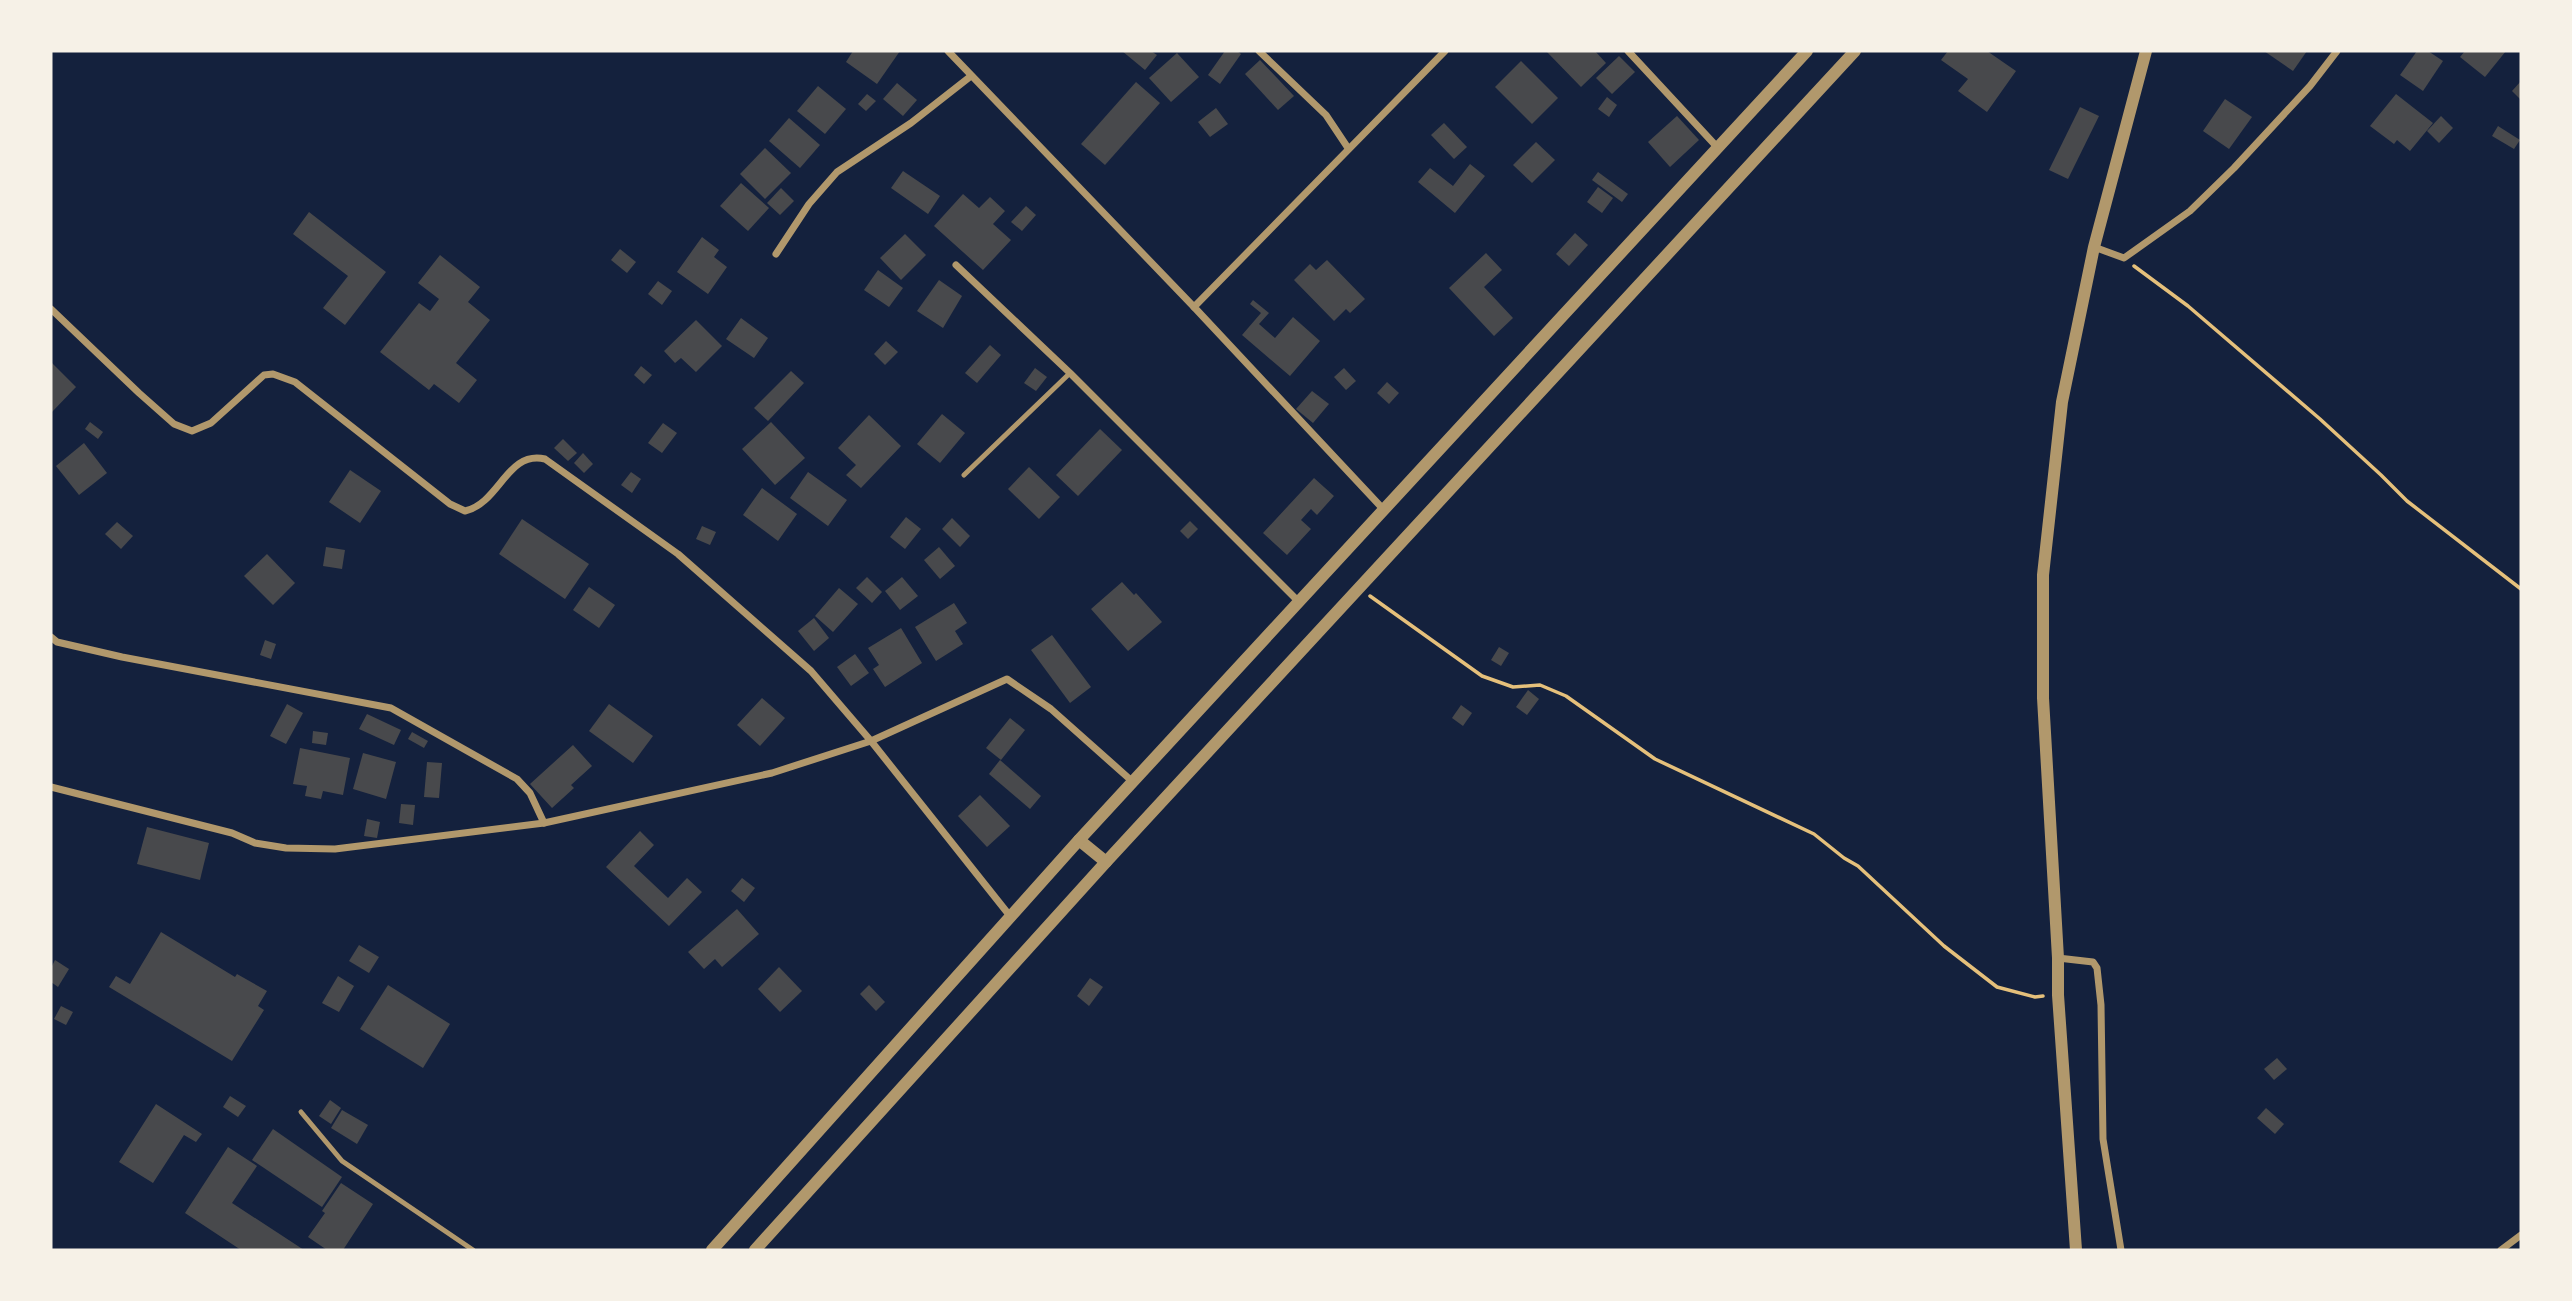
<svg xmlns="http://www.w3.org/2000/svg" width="2572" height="1301" viewBox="0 0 2572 1301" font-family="Karla,sans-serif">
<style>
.building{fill:#48494c}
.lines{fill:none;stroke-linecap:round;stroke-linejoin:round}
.path{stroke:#e5c07b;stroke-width:3.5}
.service{stroke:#b1986c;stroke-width:5}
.minor{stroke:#b1986c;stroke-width:7}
.tertiary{stroke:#b1986c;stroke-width:12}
</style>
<rect width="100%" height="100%" fill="#14213d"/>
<!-- building -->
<g class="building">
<polygon points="853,51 900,51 877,84 846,62"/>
<polygon points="1122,51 1151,51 1157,55 1145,70"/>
<polygon points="1225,51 1237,51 1241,54 1220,84 1208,75"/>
<polygon points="1546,51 1595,51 1606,63 1581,87"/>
<polygon points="1948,51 1987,51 2016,71 1987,112 1958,91 1968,79 1941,60"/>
<polygon points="2264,51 2307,51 2293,71"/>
<polygon points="2417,51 2428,51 2443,61 2423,91 2400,75"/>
<polygon points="2465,51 2506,51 2485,77 2460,57"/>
<polygon points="1177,53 1199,77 1171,102 1149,78"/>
<polygon points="1619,56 1635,72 1612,94 1596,78"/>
<polygon points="1260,60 1294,96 1278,110 1245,74"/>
<polygon points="1521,61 1558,98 1532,124 1495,87"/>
<polygon points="2521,81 2521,100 2512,91"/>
<polygon points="1136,82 1160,103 1105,165 1081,144"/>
<polygon points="897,83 917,100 903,116 883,99"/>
<polygon points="818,86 846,109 825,134 797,111"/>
<polygon points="867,94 876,101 866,111 858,104"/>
<polygon points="2396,94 2433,123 2410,151 2397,140 2394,144 2370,126"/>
<polygon points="1607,97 1617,105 1609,117 1598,109"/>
<polygon points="2225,99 2252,117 2229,149 2203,131"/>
<polygon points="2080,107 2099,116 2068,179 2049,170"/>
<polygon points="1216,108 1228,124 1210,137 1198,122"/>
<polygon points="1677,116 1699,140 1670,167 1648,142"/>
<polygon points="2441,116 2453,128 2439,143 2427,131"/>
<polygon points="789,118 820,145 800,168 769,141"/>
<polygon points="1444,123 1467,147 1454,159 1431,135"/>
<polygon points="2498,126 2520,140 2514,149 2492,136"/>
<polygon points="1536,142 1555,160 1532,183 1513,165"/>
<polygon points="765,148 791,173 765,199 740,174"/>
<polygon points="1470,164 1485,176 1455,213 1418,182 1430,168 1453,186"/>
<polygon points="903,171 940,196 928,214 891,188"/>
<polygon points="1598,172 1628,194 1622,202 1592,180"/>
<polygon points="741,183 769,208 748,231 720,206"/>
<polygon points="1598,187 1613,198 1602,213 1587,202"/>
<polygon points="781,188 794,201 780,215 767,203"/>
<polygon points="963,194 979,208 990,197 1005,211 993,224 1011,240 983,270 934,226"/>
<polygon points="1026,206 1036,215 1022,231 1011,222"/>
<polygon points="309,212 386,272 345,325 323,308 348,276 293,234"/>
<polygon points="1575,233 1588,245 1569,266 1556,254"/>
<polygon points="905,234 926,255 901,280 880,258"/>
<polygon points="702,237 719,250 714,257 727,267 708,294 677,272"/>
<polygon points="620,249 636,262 627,273 611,260"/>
<polygon points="1486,253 1502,270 1484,287 1513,318 1494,336 1449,288"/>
<polygon points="440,255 480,287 468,302 490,320 456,363 477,380 459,403 434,384 429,390 380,352 419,303 430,311 439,299 418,283"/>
<polygon points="1327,260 1365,299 1350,313 1346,309 1334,321 1294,280 1310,264 1316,270"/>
<polygon points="878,270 903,288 889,307 864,290"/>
<polygon points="939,280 962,296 943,328 917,311"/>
<polygon points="658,281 672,291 662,305 648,294"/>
<polygon points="1253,300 1269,313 1259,324 1275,338 1293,317 1320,341 1290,376 1242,335 1261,313 1250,304"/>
<polygon points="741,318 768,338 754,358 726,339"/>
<polygon points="696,320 722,346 696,372 681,358 675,363 664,351"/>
<polygon points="886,341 898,352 885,365 874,354"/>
<polygon points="990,345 1001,355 977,383 965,373"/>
<polygon points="51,362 76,387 51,413"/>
<polygon points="641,366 652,375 644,384 634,375"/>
<polygon points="1035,368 1047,377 1036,391 1024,383"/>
<polygon points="1344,368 1356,381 1346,390 1334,377"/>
<polygon points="791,371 804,383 768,421 754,408"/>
<polygon points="1387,382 1399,393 1389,404 1377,393"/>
<polygon points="1312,391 1329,404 1313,423 1296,409"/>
<polygon points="942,414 965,433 940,463 917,444"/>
<polygon points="869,415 901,446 861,488 846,475 856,465 838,448"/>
<polygon points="90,422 103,432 98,439 85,429"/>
<polygon points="771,422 805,458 775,485 742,449"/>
<polygon points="663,423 677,433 662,453 648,443"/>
<polygon points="1100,429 1122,450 1078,496 1056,475"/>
<polygon points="563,439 577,453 568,461 554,448"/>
<polygon points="84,443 107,473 79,495 56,466"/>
<polygon points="583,453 593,464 584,473 574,463"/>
<polygon points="1029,467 1060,497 1039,519 1008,489"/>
<polygon points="350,470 381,491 360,523 329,502"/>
<polygon points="631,472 641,479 632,493 621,485"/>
<polygon points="808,472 847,500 828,526 790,498"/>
<polygon points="1314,478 1334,496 1317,515 1311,509 1301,520 1311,529 1287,555 1263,533"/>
<polygon points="762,488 797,514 778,541 743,515"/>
<polygon points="906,517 921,529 905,549 890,537"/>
<polygon points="952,518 970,536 960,547 942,529"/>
<polygon points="522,519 589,564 565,599 499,554"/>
<polygon points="1190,521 1198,529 1188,539 1180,531"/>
<polygon points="117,522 133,536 121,549 105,534"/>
<polygon points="702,526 716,532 710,545 696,539"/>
<polygon points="326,547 345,550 342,569 323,566"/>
<polygon points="939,547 955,566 940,579 924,560"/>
<polygon points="267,554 295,583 273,605 244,576"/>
<polygon points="867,577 882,592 872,603 856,588"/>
<polygon points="902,577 918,596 900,610 885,591"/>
<polygon points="1122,582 1134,595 1136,593 1162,622 1128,651 1091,609"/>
<polygon points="589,587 615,605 599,628 573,610"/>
<polygon points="839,588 858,604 833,632 815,616"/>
<polygon points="954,603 967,623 955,631 963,644 936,661 915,627"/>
<polygon points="814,618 829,638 814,651 798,631"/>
<polygon points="901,628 922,663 885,687 873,669 879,665 868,648"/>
<polygon points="1052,635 1091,687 1070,703 1031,650"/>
<polygon points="265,640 276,644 271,659 260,655"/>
<polygon points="1499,647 1509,653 1501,666 1491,660"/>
<polygon points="855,654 869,673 851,686 837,667"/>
<polygon points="1528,690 1539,699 1527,715 1516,707"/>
<polygon points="762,698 785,718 760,746 737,725"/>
<polygon points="287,704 303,713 286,744 270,736"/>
<polygon points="609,704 653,736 633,763 589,731"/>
<polygon points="1461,705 1472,713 1463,726 1452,718"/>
<polygon points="367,714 401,730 394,745 359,729"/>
<polygon points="1010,718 1025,730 1001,760 986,748"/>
<polygon points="313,731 328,733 326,745 312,743"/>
<polygon points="412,732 428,741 424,748 408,739"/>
<polygon points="573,745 592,766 571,785 574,788 552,808 530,784"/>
<polygon points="300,748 350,758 343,795 323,791 321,799 305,796 307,786 293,784"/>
<polygon points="363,753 396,762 386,799 353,789"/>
<polygon points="1000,760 1041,796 1030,809 989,774"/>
<polygon points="427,762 442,763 439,798 424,797"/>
<polygon points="980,795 1010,826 987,847 958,816"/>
<polygon points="401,804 415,805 413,825 399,823"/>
<polygon points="367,819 380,822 377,838 364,836"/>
<polygon points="147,827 209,843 200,880 137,864"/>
<polygon points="640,831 654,845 634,866 668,898 687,878 702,892 669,926 606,867"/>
<polygon points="742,878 755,888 744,902 731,891"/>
<polygon points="737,909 759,934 722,967 715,959 704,969 688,952"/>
<polygon points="161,932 235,977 237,974 267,991 258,1006 264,1010 232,1061 109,987 116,976 130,984"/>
<polygon points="359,945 379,957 369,973 349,961"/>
<polygon points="55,960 69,969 58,987 51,982 51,968"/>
<polygon points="779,967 802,991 780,1012 758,989"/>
<polygon points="338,976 354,986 339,1012 322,1003"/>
<polygon points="1090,978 1103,987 1089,1006 1077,996"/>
<polygon points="388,985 450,1024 423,1068 360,1029"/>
<polygon points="869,985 885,1002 876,1011 860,994"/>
<polygon points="61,1006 73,1012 66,1025 54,1019"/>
<polygon points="2277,1058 2287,1069 2274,1080 2264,1069"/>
<polygon points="230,1096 246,1106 238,1117 223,1107"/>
<polygon points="330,1100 341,1108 331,1124 319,1116"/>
<polygon points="156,1104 202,1134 196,1142 184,1135 153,1183 119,1162"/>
<polygon points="2266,1108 2284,1124 2275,1134 2257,1118"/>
<polygon points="342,1110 368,1125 357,1144 331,1128"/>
<polygon points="273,1129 342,1177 322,1207 252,1160"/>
<polygon points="228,1147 257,1166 232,1203 304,1250 241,1250 185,1213"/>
<polygon points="341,1183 373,1204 343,1250 327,1250 308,1237 325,1213 322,1211"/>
</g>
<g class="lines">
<!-- path -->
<g class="path">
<polyline points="2134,266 2188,306 2320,419 2381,475 2407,501 2521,589"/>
<polyline points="1370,596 1482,676 1513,687 1540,685 1566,696 1655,759 1814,834 1844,858 1858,866 1944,946 1997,987 2035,997 2043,996"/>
</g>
<!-- service -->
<g class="service">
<polyline points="964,475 1070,373"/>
<polyline points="301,1112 342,1161 473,1250"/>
</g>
<!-- minor -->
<g class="minor">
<polyline points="948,51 1194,307"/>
<polyline points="1259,51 1326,115 1348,148"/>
<polyline points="1628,51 1718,148"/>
<polyline points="2094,247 2124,258 2190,211 2234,168 2310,86 2337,51"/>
<polyline points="776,254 809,204 837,172 911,123 971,76"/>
<polyline points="956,265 1070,373 1299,602"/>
<path d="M51 309 139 393 174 424 192 431 211 423 264 375 273 374 295 382 450 504 465 511C500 503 507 450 545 459L678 554 811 671 871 741 772 773 544 823 335 849 286 848 255 843 232 833 51 787"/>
<polyline points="1384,510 1194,307 1445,51"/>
<polyline points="51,637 57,642 122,657 391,708 517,779 530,793 544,823"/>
<polyline points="1010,916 871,741 1007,679 1051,709 1133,782"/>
<polyline points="2058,958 2093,962 2097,968 2101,1005 2103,1139 2121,1250"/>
<polyline points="2501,1250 2521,1235"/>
</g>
<!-- tertiary -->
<g class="tertiary">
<polyline points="1079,840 1106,862"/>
<polyline points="712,1250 1079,840 1807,51"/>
<polyline points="755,1250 1106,862 1855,51"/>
<polyline points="2076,1250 2058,995 2058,958 2043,698 2043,575 2062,402 2094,247 2146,51"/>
</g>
</g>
<!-- border -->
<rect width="2572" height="1301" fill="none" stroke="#f6f1e7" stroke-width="105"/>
</svg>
